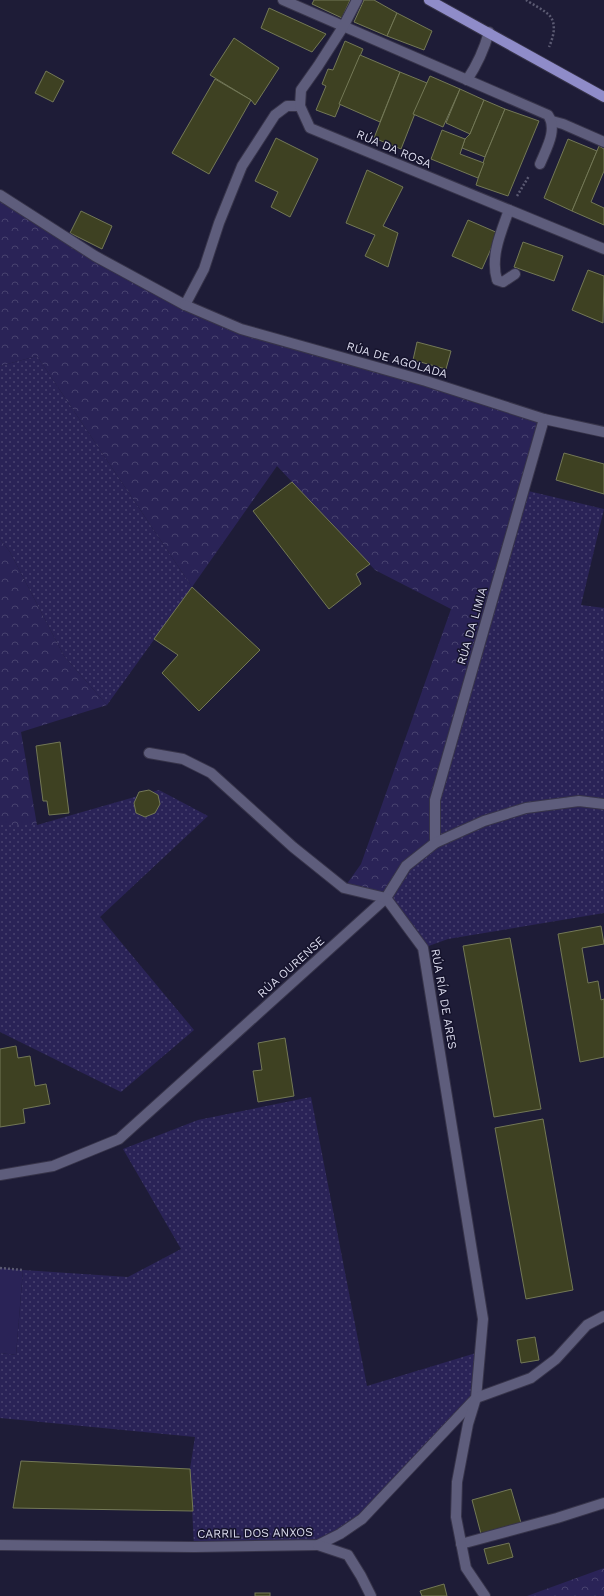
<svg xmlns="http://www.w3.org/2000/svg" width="604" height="1596" viewBox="0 0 604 1596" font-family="'Work Sans',sans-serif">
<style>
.grass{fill:url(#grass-dots)}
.forest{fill:url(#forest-crowns)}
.park{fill:#2a2357}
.building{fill:#3e4122;stroke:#737856}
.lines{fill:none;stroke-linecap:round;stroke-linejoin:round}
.lane-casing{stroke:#37344a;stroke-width:12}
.street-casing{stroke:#37344a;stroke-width:12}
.primary-casing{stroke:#37344a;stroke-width:12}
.path{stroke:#5b5a72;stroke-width:2.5;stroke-dasharray:2 2;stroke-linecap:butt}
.lane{stroke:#5e5d7c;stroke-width:10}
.street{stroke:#5e5d7c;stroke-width:10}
.primary{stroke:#8f8cc9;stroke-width:10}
.labels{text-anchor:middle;stroke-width:3;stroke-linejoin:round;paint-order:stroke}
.street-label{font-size:12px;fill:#d9d9eb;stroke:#15132c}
</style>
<defs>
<pattern id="grass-dots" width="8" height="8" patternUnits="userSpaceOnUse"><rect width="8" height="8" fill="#2a2357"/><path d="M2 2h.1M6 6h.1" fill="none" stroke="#48426f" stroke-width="1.8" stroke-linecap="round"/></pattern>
<pattern id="forest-crowns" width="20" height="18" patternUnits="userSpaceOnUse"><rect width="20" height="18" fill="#2a2357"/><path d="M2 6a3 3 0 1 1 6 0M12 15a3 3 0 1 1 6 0" fill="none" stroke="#48426f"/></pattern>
</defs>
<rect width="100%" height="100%" fill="#1e1c37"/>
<!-- grass -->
<g class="grass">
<polygon points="37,356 192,587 107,705 64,656 10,552 0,539 0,366"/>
<polygon points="524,490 604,509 581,605 604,608 604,913 448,939 423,948 386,898 435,800"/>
<polygon points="159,790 208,816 100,917 194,1030 121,1092 0,1032 0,825 37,825"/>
<polygon points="311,1097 367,1386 476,1353 476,1398 362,1519 318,1545 194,1547 190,1469 195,1437 0,1418 0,1353 16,1355 23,1270 128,1277 181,1249 123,1149 198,1120"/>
</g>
<!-- forest -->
<g class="forest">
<polygon points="0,195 95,256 241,329 544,419 435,800 435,843 406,866 386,898 344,888 361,864 451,609 375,570 277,466 192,587 37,356 0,366"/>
<polygon points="0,539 10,552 64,656 107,705 21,732 37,825 0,825"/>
<polygon points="604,1568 604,1596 527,1596"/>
</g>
<!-- park -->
<polygon class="park" points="0,1268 23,1270 16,1355 0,1353"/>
<!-- building -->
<g class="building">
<polygon points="314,0 350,0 342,18 312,4"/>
<polygon points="364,0 374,0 397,13 387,36 354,22"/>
<polygon points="269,8 326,34 312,52 261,28"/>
<polygon points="397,13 432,31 424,50 387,36"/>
<polygon points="234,38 279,68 255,105 251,100 210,75"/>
<polygon points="345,41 363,49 335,117 316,110 326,86 322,84 328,69 333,70"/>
<polygon points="360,55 400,72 380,122 339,104"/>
<polygon points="46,71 64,81 53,102 35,93"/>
<polygon points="400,72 427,83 401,149 374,138"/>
<polygon points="430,76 460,89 443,127 413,114"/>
<polygon points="215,79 251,100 209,174 172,153"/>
<polygon points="460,89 484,100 470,134 446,123"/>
<polygon points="484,100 505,109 485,157 462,148 465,139 470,134"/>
<polygon points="505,109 539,121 508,196 476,185 485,157"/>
<polygon points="442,130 465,139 460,154 484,163 478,178 431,159"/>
<polygon points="276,138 318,159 290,217 271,207 278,192 255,181"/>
<polygon points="568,139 597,151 572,211 544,198"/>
<polygon points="599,146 604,149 604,171 591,202 604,208 604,225 572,211"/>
<polygon points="367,170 403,187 383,226 398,233 388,267 365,256 375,235 346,223"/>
<polygon points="81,211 112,226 102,249 70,233"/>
<polygon points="468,220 498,233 482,269 452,256"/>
<polygon points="523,242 563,256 554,281 514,267"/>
<polygon points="588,270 604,276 603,323 572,310"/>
<polygon points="417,342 451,351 446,369 413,360"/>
<polygon points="564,453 604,464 604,494 556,480"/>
<polygon points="292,482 370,564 356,574 361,584 329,609 253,511"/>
<polygon points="192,587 260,650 199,711 162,673 178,655 154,639"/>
<polygon points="60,742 69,813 49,815 47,801 43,801 36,746"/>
<polygon points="149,790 158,795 160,804 155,813 145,817 136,813 134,803 139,792"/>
<polygon points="601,926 604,944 582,948 588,983 598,981 601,1000 604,999 604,1057 580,1062 558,934"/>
<polygon points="510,938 541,1109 494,1117 463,946"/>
<polygon points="285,1038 294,1096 258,1102 253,1071 262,1070 258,1043"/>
<polygon points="16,1046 18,1058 30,1056 35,1086 46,1084 50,1104 23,1109 25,1123 0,1127 0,1049"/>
<polygon points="543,1119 573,1290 526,1299 495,1128"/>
<polygon points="535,1337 539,1360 521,1363 517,1340"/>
<polygon points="21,1461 190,1469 193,1511 13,1508"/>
<polygon points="511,1489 521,1523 481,1534 472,1500"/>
<polygon points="509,1543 513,1557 488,1564 484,1549"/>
<polygon points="444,1584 447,1596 422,1596 420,1591"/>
<rect x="255" y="1593" width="15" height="3"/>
</g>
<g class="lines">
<defs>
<g id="lane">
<polyline points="552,121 563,124 604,142"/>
<polyline points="0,195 95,256 185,305 204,269 219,223 242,166 275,115 287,106 300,106"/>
<path d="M509 210C501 232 490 257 497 280L503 282 515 274"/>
</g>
<g id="street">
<path d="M283 0 548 115C558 130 546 149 540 164"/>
<polyline points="357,0 343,27 318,66 301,90 300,106 310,128 604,249"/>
<path d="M467 80C477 65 484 50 489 32"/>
<polyline points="185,305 241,329 426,381 544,419 604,432"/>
<polyline points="435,843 435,800 544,419"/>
<polyline points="0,1175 53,1166 119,1139 386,898 406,866 435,843 484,821 526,808 579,801 604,804"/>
<polyline points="461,1544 557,1518 604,1503"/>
<polyline points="0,1545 194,1547 318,1545 340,1534 362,1519 476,1398 483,1319 423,948 386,898 344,888 293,847 211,773 183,759 149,753"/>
<polyline points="318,1545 348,1555 361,1576 371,1596"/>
<polyline points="485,1596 466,1568 456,1517 457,1482 468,1424 476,1398 531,1378 556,1359 587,1325 604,1316"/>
</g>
<polyline id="primary" points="429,0 604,97"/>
</defs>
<!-- lane casing -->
<use href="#lane" class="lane-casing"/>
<!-- street casing -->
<use href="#street" class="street-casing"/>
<!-- primary casing -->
<use href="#primary" class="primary-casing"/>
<!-- path -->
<g class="path">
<path d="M526 0C532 4 546 11 550 16 557 25 553 38 549 47"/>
<polyline points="517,196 529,176"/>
<polyline points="0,1268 23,1270"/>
</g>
<!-- lane -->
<use href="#lane" class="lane"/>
<!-- street -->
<use href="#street" class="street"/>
<!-- primary -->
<use href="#primary" class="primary"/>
</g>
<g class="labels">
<!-- street labels -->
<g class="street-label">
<text transform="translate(394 149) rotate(23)" y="4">RÚA DA ROSA</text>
<text transform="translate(397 360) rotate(16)" y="4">RÚA DE AGOLADA</text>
<text transform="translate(472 626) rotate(-74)" y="4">RÚA DA LIMIA</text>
<text transform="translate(291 967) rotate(-42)" y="4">RÚA OURENSE</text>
<text transform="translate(444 999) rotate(80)" y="4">RÚA RÍA DE ARES</text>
<text transform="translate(255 1533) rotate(-1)" y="4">CARRIL DOS ANXOS</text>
</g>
</g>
</svg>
